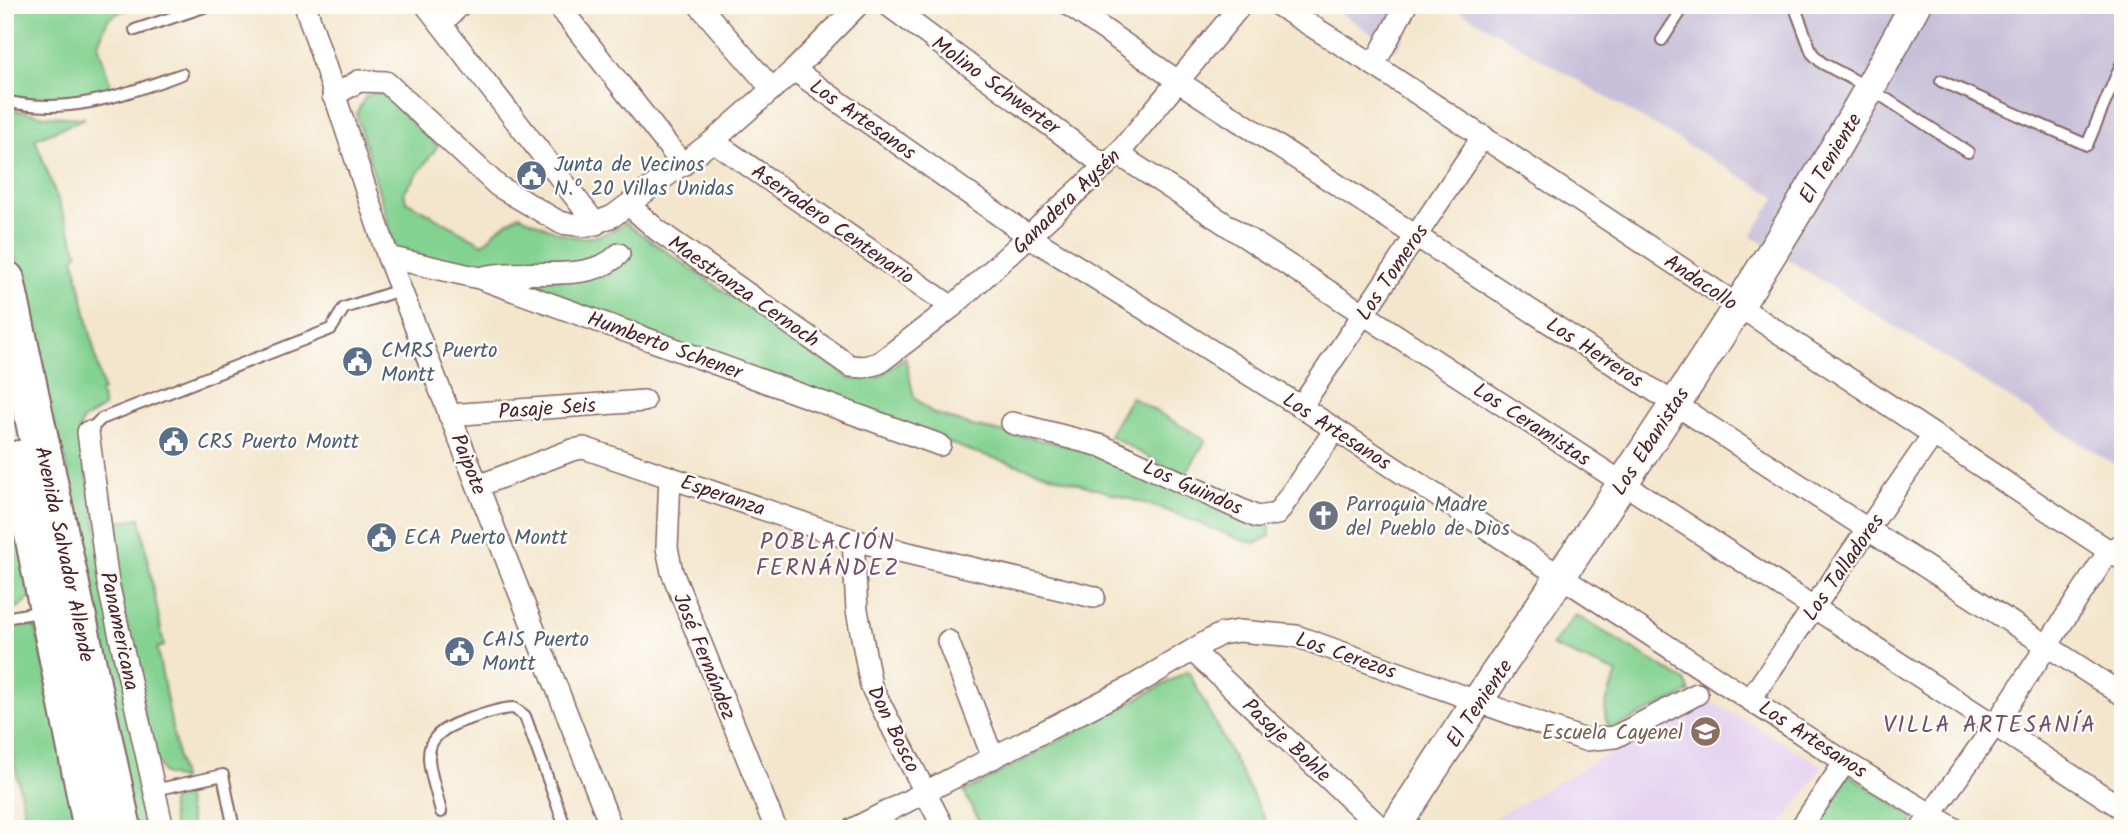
<svg xmlns="http://www.w3.org/2000/svg" width="2128" height="834" viewBox="0 0 2128 834" font-family="Kalam,sans-serif">
<style>
.built{fill:#e5d3f1}
.industrial{fill:#c7c0d9}
.green{fill:#83d291;stroke:#66785e;stroke-width:2}
.lines{fill:none;stroke-linecap:round;stroke-linejoin:round}
.lane-casing{stroke:#856563;stroke-width:14}
.street-casing{stroke:#856563;stroke-width:24}
.secondary-casing{stroke:#856563;stroke-width:33}
.highway-casing{stroke:#856563;stroke-width:42}
.lane{stroke:#fff;stroke-width:10}
.street{stroke:#fff;stroke-width:21}
.secondary{stroke:#fff;stroke-width:30}
.highway{stroke:#fff;stroke-width:38}
.labels{text-anchor:middle;stroke-width:5;stroke-linejoin:round;paint-order:stroke}
.street-label{font-size:21px;fill:#4a1f2b;stroke:#fdfcf7}
.service-label{font-size:21px;fill:#4e5e75;stroke:#fdfcf7;text-anchor:start}
.worship-label{font-size:21px;fill:#5b616d;stroke:#fdfcf7;text-anchor:start}
.education-label{font-size:21px;fill:#785e54;stroke:#fdfcf7;text-anchor:end}
.neighbourhood-label{font-size:23px;letter-spacing:2px;fill:#744f6c;stroke:#fdfcf7}
</style>
<rect width="100%" height="100%" fill="#fdfcf7"/>
<filter id="ink" filterUnits="userSpaceOnUse"><feTurbulence type="fractalNoise" baseFrequency=".0143" numOctaves="2"/><feDisplacementMap in="SourceGraphic" scale="14" xChannelSelector="R" yChannelSelector="G"/><feConvolveMatrix kernelMatrix="1 2 1 2 8 2 1 2 1" color-interpolation-filters="sRGB"/></filter>
<filter id="wash" filterUnits="userSpaceOnUse"><feTurbulence type="fractalNoise" baseFrequency=".00686" numOctaves="4" result="noise"/><feDisplacementMap in="SourceGraphic" scale="28" xChannelSelector="R" yChannelSelector="G"/><feGaussianBlur stdDeviation="1.57" result="paint"/><feColorMatrix in="noise" values="0 0 0 0 0 0 0 0 0 0 0 0 0 0 0 0 0 1.4 0 .05"/><feComposite in="paint" operator="in"/></filter>
<g filter="url(#wash)">
<rect width="100%" height="100%" fill="#f3e6cc"/>
<!-- built -->
<polygon class="built" points="1707,699 1823,766 1778,829 1492,829 1483,824"/>
<!-- industrial -->
<g class="industrial">
<polygon points="1329,5 1420,5 1396,50"/>
<polygon points="1450,5 2123,5 2123,470 1751,236 1776,197"/>
</g>
<!-- green -->
<g class="green">
<polygon points="5,5 133,5 108,19 98,44 111,88 42,103 5,96"/>
<path d="M374 93 383 95 438 146 404 192 406 201 483 244 500 227 519 215C560 233 583 251 625 223L851 379 880 376 905 357 914 397 932 413 972 426 1100 452 1270 527V536L1257 543 1244 541 1163 509 971 451 503 281 396 250 356 114 365 97Z"/>
<polygon points="5,108 46,116 85,118 35,139 78,253 74,259 103,390 100,392 104,407 82,421 79,432 153,829 131,829 65,457 50,422 5,214"/>
<polygon points="1131,397 1206,440 1184,477 1109,435"/>
<polygon points="5,489 12,528 21,547 30,598 19,607 5,610"/>
<polygon points="140,518 164,646 157,648 182,780 164,774 152,752 107,524"/>
<path d="M1576 615 1685 681 1690 692 1611 729C1597 714 1611 690 1617 673L1551 646Z"/>
<polygon points="24,623 36,628 81,829 28,829 5,719 5,627"/>
<polygon points="1188,671 1270,829 983,829 964,792"/>
<polygon points="1847,773 1911,815 1914,819 1908,829 1809,829"/>
<path d="M184 789 192 829H174C171 812 165 797 184 789Z"/>
</g>
</g>
<g filter="url(#ink)">
<g class="lines">
<defs>
<g id="lane">
<polyline points="1800,5 1797,13 1812,53 1822,63 1871,89 1968,152"/>
<polyline points="135,30 210,5"/>
<polyline points="1662,40 1685,5"/>
<polyline points="1941,81 2087,145 2123,60"/>
<path d="M5 101C69 116 122 95 182 74"/>
<polyline points="88,432 101,419 331,329 344,308 400,290"/>
<polyline points="5,618 44,611"/>
<polyline points="154,790 223,775 234,829"/>
<path d="M441 812C430 762 410 736 472 718 485 714 500 708 514 708L525 716 566 829"/>
</g>
<g id="street">
<polyline points="305,5 388,257 612,829"/>
<polyline points="426,5 596,224"/>
<polyline points="558,5 683,165"/>
<polyline points="699,5 772,89"/>
<polyline points="888,5 1105,166"/>
<polyline points="1069,5 1179,82 2123,695"/>
<polyline points="1278,5 1374,65 2123,560"/>
<polyline points="441,24 460,5"/>
<polyline points="1374,65 1406,5"/>
<polyline points="794,70 1030,237 1301,407 1845,762 1955,829"/>
<polyline points="333,96 359,81 386,82 498,186 561,223 587,226 613,216 713,141 794,70 858,5"/>
<polyline points="713,141 952,307"/>
<polyline points="1118,154 2123,809"/>
<polyline points="629,205 657,230 850,366 864,367 879,363 952,307 1118,154 1241,5"/>
<polyline points="388,257 479,278 940,445"/>
<path d="M480 278C523 266 588 286 619 254"/>
<polyline points="1301,407 1483,136"/>
<polyline points="449,415 644,401"/>
<polyline points="1012,423 1102,446 1257,517 1277,514 1335,430"/>
<polyline points="88,432 108,583 163,829"/>
<polyline points="670,477 667,548 672,572 776,829"/>
<polyline points="478,486 572,450 584,448 853,540 1094,597"/>
<polyline points="853,540 857,610 871,686 944,829"/>
<polyline points="948,641 993,758"/>
<polyline points="1193,651 1382,829"/>
<polyline points="1751,698 1933,435"/>
<polyline points="853,829 1133,686 1206,642 1221,634 1239,631 1296,636 1585,740 1615,737 1697,694"/>
<polyline points="1800,829 1845,762"/>
<polyline points="1921,829 1995,725 2109,551 2120,545"/>
</g>
<path id="secondary" d="M1394 829C1569 555 1763 293 1915 5"/>
<g id="highway">
<polyline points="5,280 122,829"/>
<polyline points="19,460 93,829"/>
</g>
</defs>
<!-- lane casing -->
<use href="#lane" class="lane-casing"/>
<!-- street casing -->
<use href="#street" class="street-casing"/>
<!-- secondary casing -->
<use href="#secondary" class="secondary-casing"/>
<!-- highway casing -->
<use href="#highway" class="highway-casing"/>
<!-- lane -->
<use href="#lane" class="lane"/>
<!-- street -->
<use href="#street" class="street"/>
<!-- secondary -->
<use href="#secondary" class="secondary"/>
<!-- highway -->
<use href="#highway" class="highway"/>
</g>
</g>
<!-- icons -->
<defs>
<symbol id="civic-disc" viewBox="-11 -11 22 22"><circle r="9.5" fill="#5c6f8a" stroke="#fdfcf7"/><path d="M-.6-6.5H3V-4.5H.6V-3L4-1V1h2V6H-6V1h2V-1L-.6-3ZM-1.2 2.5V6h2.4V2.5Z" fill="#fff"/></symbol>
<symbol id="church-disc" viewBox="-11 -11 22 22"><circle r="9.5" fill="#6b7280" stroke="#fdfcf7"/><path d="M-1.2-6h2.4v3.5h3.3v2.4h-3.3V6h-2.4V-.1h-3.3v-2.4h3.3Z" fill="#fff"/></symbol>
<symbol id="school-disc" viewBox="-11 -11 22 22"><circle r="9.5" fill="#8d6e63" stroke="#fdfcf7"/><path d="M0-5L7-2L0 1L-7-2ZM-4 1L0 2.5L4 1V4Q0 6-4 4Z" fill="#fff"/></symbol>
</defs>
<g fill-rule="evenodd">
<use href="#civic-disc" x="514" y="158" width="35" height="35"/>
<use href="#civic-disc" x="340" y="344" width="35" height="35"/>
<use href="#civic-disc" x="156" y="424" width="35" height="35"/>
<use href="#church-disc" x="1306" y="498" width="35" height="35"/>
<use href="#civic-disc" x="364" y="520" width="35" height="35"/>
<use href="#civic-disc" x="442" y="634" width="35" height="35"/>
<use href="#school-disc" x="1688" y="714" width="35" height="35"/>
</g>
<g class="labels">
<!-- street labels -->
<g class="street-label">
<text transform="translate(996 85) rotate(36)" y="7">Molino Schwerter</text>
<text transform="translate(863 119) rotate(35)" y="7">Los Artesanos</text>
<text transform="translate(1830 158) rotate(-59)" y="7">El Teniente</text>
<text transform="translate(1066 201) rotate(-44)" y="7">Ganadera Aysén</text>
<text transform="translate(833 224) rotate(35)" y="7">Aserradero Centenario</text>
<text transform="translate(1392 272) rotate(-56)" y="7">Los Tomeros</text>
<text transform="translate(1701 282) rotate(34)" y="7">Andacollo</text>
<text transform="translate(744 291) rotate(35)" y="7">Maestranza Cernoch</text>
<text transform="translate(665 345) rotate(20)" y="7">Humberto Schener</text>
<text transform="translate(1595 352) rotate(33)" y="7">Los Herreros</text>
<text transform="translate(547 408) rotate(-4)" y="7">Pasaje Seis</text>
<text transform="translate(1532 424) rotate(33)" y="7">Los Ceramistas</text>
<text transform="translate(1337 431) rotate(33)" y="7">Los Artesanos</text>
<text transform="translate(1650 441) rotate(-57)" y="7">Los Ebanistas</text>
<text transform="translate(469 464) rotate(68)" y="7">Paipote</text>
<text transform="translate(1193 487) rotate(24)" y="7">Los Guindos</text>
<text transform="translate(723 495) rotate(19)" y="7">Esperanza</text>
<text transform="translate(65 554) rotate(78)" y="7">Avenida Salvador Allende</text>
<text transform="translate(1843 567) rotate(-55)" y="7">Los Talladores</text>
<text transform="translate(120 631) rotate(78)" y="7">Panamericana</text>
<text transform="translate(1346 655) rotate(19)" y="7">Los Cerezos</text>
<text transform="translate(705 656) rotate(68)" y="7">José Fernández</text>
<text transform="translate(1479 703) rotate(-56)" y="7">El Teniente</text>
<text transform="translate(894 729) rotate(64)" y="7">Don Bosco</text>
<text transform="translate(1813 739) rotate(33)" y="7">Los Artesanos</text>
<text transform="translate(1287 740) rotate(43)" y="7">Pasaje Bohle</text>
</g>
<!-- service labels -->
<g class="service-label">
<text x="554" y="171">Junta de Vecinos<tspan x="554" dy="24">N.º 20 Villas Unidas</tspan></text>
<text x="381" y="357">CMRS Puerto<tspan x="381" dy="24">Montt</tspan></text>
<text x="197" y="448">CRS Puerto Montt</text>
<text x="404" y="544">ECA Puerto Montt</text>
<text x="482" y="646">CAIS Puerto<tspan x="482" dy="24">Montt</tspan></text>
</g>
<!-- worship labels -->
<g class="worship-label">
<text x="1346" y="511">Parroquia Madre<tspan x="1346" dy="24">del Pueblo de Dios</tspan></text>
</g>
<!-- education labels -->
<g class="education-label">
<text x="1683" y="739">Escuela Cayenel</text>
</g>
<!-- neighbourhood labels -->
<g class="neighbourhood-label">
<text x="828" y="549">POBLACIÓN<tspan x="828" dy="26">FERNÁNDEZ</tspan></text>
<text x="1990" y="732">VILLA ARTESANÍA</text>
</g>
</g>
<!-- margin -->
<rect width="2128" height="834" fill="none" stroke="#fdfcf7" stroke-width="28"/>
</svg>
